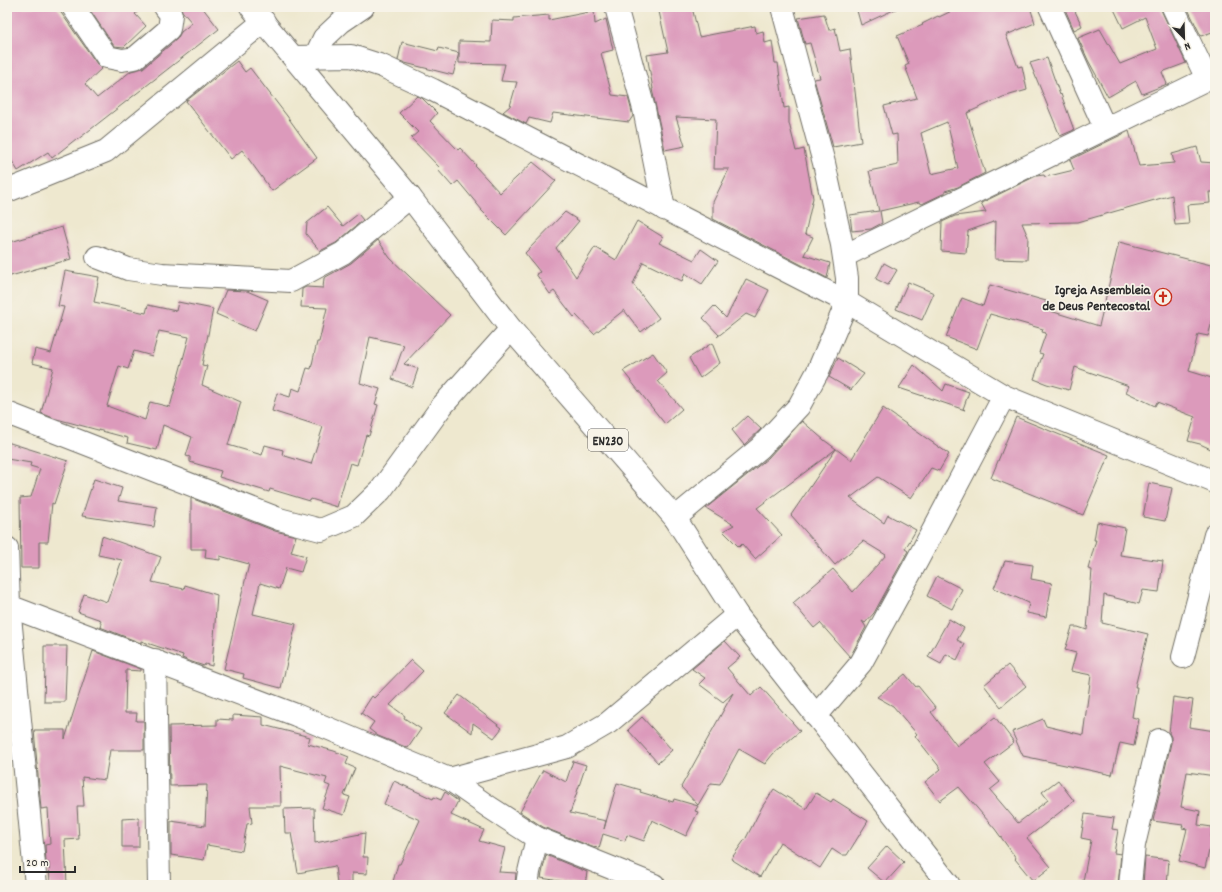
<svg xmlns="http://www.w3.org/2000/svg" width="1222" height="892" viewBox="0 0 1222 892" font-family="Dekko,sans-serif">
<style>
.building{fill:#dc9abb;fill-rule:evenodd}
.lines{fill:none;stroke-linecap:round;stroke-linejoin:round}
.minor-casing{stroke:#6f6d64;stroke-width:24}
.major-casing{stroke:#6f6d64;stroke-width:24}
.minor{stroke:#fff;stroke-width:22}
.major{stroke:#fff;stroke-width:22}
.labels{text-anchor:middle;stroke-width:3.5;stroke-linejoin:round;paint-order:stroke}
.shield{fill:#f7f3e8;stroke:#686764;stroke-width:1}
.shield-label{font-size:13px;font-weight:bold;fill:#2b2b2b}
.poi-label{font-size:14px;font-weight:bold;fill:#2b2b2b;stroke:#f7f3e8;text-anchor:end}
</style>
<rect width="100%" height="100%" fill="#f7f3e8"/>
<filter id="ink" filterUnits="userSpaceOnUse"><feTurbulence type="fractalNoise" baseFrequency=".025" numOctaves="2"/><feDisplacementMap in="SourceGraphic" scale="8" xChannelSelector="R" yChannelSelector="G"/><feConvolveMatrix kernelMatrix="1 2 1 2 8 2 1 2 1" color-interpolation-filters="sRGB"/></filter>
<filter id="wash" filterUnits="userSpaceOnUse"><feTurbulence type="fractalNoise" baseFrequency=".012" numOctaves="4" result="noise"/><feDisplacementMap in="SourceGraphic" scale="16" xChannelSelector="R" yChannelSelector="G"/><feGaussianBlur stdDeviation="0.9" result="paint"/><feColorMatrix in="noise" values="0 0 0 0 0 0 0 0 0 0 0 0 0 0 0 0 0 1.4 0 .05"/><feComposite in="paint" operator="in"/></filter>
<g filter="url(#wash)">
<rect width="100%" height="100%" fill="#eee8cf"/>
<g id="blocks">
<!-- building -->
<g class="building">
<polygon points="7,7 57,7 97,64 102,68 85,84 97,98 131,71 143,68 177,39 181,32 192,23 182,11 181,7 202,7 219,29 77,140 76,139 52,158 48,152 18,171 7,153"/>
<polygon points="88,7 143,7 135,14 146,26 124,47 114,46"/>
<polygon points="658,7 692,7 699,37 755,26 756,33 763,31 765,43 772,41 775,63 778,63 784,108 789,107 789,123 796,151 804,149 813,198 805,234 813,237 804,255 830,263 827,278 713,219 713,202 729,169 714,169 716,119 676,117 685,146 665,150 652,89 653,89 647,55 668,52"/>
<polygon points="856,7 900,7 861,25"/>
<path d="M960 7H1030L1035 23 1006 35 1018 67 1022 66 1027 90 1003 97 967 113 985 173 958 187 945 191V193L922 204 919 202 880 211 882 223 871 229 852 231 850 215 879 211 869 171 898 165 897 134 892 135 884 106 917 98 905 66 909 64 897 36 923 25 922 24 938 16 939 17ZM947 122 958 168 931 174 921 133Z"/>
<polygon points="1064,7 1073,7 1082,26 1074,30"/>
<polygon points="1113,7 1161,7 1162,12 1186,63 1162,72 1167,84 1142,94 1136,81 1108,97 1088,60 1078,38 1100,29 1120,64 1157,49 1145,17 1123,28"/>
<polygon points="1187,7 1215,7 1215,31 1201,36"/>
<polygon points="594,11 595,24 606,19 613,50 601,53 612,95 628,97 633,116 629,122 553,113 550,123 529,118 526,124 503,112 510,106 517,82 501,81 505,64 459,63 459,41 491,42 492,20 514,21 514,18 549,15 549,20"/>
<polygon points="824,14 829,30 835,28 840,51 850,49 861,142 833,147 814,79 820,78 810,43 805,44 798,18"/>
<polygon points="402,42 438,51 439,48 459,53 453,75 405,63 398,60"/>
<polygon points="1047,58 1060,95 1061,94 1074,130 1060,136 1030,63"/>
<polygon points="237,61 245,72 250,68 287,116 317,158 272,191 242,150 231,159 186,101"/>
<polygon points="417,96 422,98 437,113 430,121 458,150 460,148 476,165 475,166 500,193 533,162 556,181 506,235 481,210 482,210 458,181 452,186 438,170 440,168 411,138 418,132 399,113"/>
<polygon points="1129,131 1139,166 1174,163 1172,154 1197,147 1201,162 1215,163 1215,192 1209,192 1210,203 1187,205 1189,224 1175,225 1172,195 1078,222 1022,223 1028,237 1027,260 995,259 996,221 968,231 966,253 941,251 942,222 955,216 986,212 981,203 1036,176 1044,175 1045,177 1074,170 1070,160"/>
<polygon points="327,207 343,226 358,214 363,220 336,243 320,251 306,234 307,223"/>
<polygon points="565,212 579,221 556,248 576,277 595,247 616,260 637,221 663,237 659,243 694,260 701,249 718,261 702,284 685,273 682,281 643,262 633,284 659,318 641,332 624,310 594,334 576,315 574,317 554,291 550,294 536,274 540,272 525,253"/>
<polygon points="62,227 71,259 7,277 7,243"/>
<path d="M378 240 390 258 450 315 404 364 418 369 412 387 392 379 404 345 370 337 360 383 380 389 375 404 378 405 369 436 366 435 357 465 350 463 337 507 311 499 310 501 270 489 269 492 219 477 221 471 190 462V457L186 456 192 437 163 425 157 450 127 443 128 438 53 418 41 413 53 368 32 363 35 349 51 353 64 307 58 306 65 271 99 277 94 302 146 313 148 305 176 311 178 302 213 309 202 365 207 366 202 385 241 402 228 445 262 455 265 445 283 450 282 455 311 464 323 427 272 411 277 393 290 397 292 388 300 391 307 368 311 369 317 342H319L327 308 301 307 302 289 306 287 323 288 324 278 351 263ZM159 331 189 337 170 407 150 402 145 420 107 406 119 366 128 369 134 351 152 356Z"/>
<polygon points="1119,242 1215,266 1215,311 1208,336 1198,334 1189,371 1215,379 1215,451 1200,444 1188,441 1195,417 1157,402 1155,406 1126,392 1129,386 1075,367 1069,390 1047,384 1034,379 1043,354 1039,353 1046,333 1042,332 1043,329 990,314 977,349 946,337 962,298 983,306 990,285 1046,301 1044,309 1099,326"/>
<polygon points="884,263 897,270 888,285 876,279"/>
<polygon points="746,279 769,290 755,318 746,314 717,337 719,335 703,318 714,306 726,318"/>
<polygon points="908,282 934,293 922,320 896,309"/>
<polygon points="226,290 247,291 268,300 255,331 216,314"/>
<polygon points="712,343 720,363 700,378 689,358"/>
<polygon points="653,353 667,373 658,381 682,409 665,424 623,371"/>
<polygon points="838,358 864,374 851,390 829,377"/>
<polygon points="914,365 943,391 946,384 969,392 963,409 965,410 899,388"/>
<polygon points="883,408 949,454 939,471 931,468 911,498 878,477 850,498 884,523 888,515 916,530 905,549 908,551 874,613 865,623 862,621 866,627 850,657 820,623 814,628 793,603 833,569 853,592 886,555 863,541 835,565 791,515 836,449 757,508 782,535 755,559 742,544 739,547 723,531 734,525 706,508 768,458 802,421 824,440 851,460"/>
<polygon points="747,416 761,429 744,445 732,430"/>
<polygon points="1016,417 1109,455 1083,515 991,478"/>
<polygon points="7,442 68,461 54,504 52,503 48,542 39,542 39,568 21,568 20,498 31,497 40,469 30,466 31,463 7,459"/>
<polygon points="94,479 122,488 118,501 157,507 154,527 82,516"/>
<polygon points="1149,483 1172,488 1165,521 1143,517"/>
<polygon points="191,498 275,531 296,536 291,552 306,556 301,572 286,568 279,589 260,583 253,614 296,624 281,688 243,678 244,674 224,669 249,564 220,556 220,560 205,558 206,549 191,549"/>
<polygon points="1097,522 1125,528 1120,555 1163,561 1159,592 1143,590 1139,604 1104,595 1102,623 1148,634 1135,687 1137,687 1132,717 1139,719 1134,746 1120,743 1112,775 1023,756 1012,732 1043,719 1046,726 1083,735 1091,675 1071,671 1076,653 1065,650 1072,627 1078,627 1087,630 1092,570 1088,569 1096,540 1094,540"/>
<polygon points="102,536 161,557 152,582 184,589 185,585 217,595 212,666 205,664 204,666 192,662 182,658 183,655 141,641 141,643 100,627 101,623 100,622 101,620 78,612 84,594 107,602 122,560 98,555"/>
<polygon points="1005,561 1033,565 1031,579 1052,583 1046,617 1027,613 1029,603 994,588"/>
<polygon points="937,576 962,589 952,609 927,596"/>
<polygon points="949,619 964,628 957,640 965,644 957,660 946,654 941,664 928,657"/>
<polygon points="725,641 740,657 727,668 751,696 761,687 800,731 773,754 765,764 739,749 720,784 711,783 698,805 681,787 733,693 723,702 699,684 705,678 692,669"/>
<polygon points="44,646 67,646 65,702 44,702 45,665 44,665"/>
<polygon points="93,651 141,669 141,671 126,670 125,713 137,713 136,721 144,721 144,750 110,750 105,780 82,777 84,806 77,806 79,839 65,840 67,885 50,885 49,863 46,863 45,845 50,844 48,808 41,809 34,730 65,730 65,739"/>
<polygon points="411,660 423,671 390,705 405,716 404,718 421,729 408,748 378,736 369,729 374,722 361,713 372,696 374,698"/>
<polygon points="1008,665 1026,686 1001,707 984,685"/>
<polygon points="905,674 916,687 918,686 936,708 931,712 957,746 995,717 1014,742 985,764 1000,782 990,790 1018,823 1048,800 1042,792 1058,780 1074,801 1027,838 1051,867 1033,881 1015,859 1016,858 995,829 959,787 940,801 925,782 941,769 915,736 917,734 893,706 877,697"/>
<polygon points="459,695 502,728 494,738 473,723 472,733 445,713"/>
<polygon points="1173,697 1193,700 1189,727 1215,731 1215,776 1187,772 1181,807 1200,811 1198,825 1212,827 1211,837 1212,838 1205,868 1179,861 1187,829 1182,828 1183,825 1153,821 1171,743 1171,737 1169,733"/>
<polygon points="233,715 263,717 263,725 310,737 308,744 334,751 349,757 346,764 355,768 344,795 350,797 344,815 322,808 330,786 325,784 327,778 280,766 281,806 250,806 252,823 247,824 242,851 207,845 204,860 171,855 171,821 205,826 207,785 170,786 169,726 217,725 217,719 233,720"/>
<polygon points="642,717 672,750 658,763 628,730"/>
<polygon points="573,761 586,765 570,813 606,821 604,829 617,783 641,790 640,792 673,802 674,799 698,806 695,811 698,812 686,836 652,820 644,841 627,835 625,841 603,834 599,848 592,847 543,827 520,812 543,770 566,782"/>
<polygon points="394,781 433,799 434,797 441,800 445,792 458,801 451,815 484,830 479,841 505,848 499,872 516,873 515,885 392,885 398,864 400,864 420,820 384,804"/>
<polygon points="774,789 806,809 816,793 831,802 833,799 868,821 847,855 841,855 832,849 820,868 780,842 760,877 731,859 746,838 762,807"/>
<polygon points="314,808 315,843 365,833 363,857 368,857 367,874 352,873 352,883 337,884 335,866 298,873 291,833 285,833 284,809"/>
<polygon points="1085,814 1114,818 1112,829 1118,830 1114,853 1121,854 1118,885 1108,885 1083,881 1091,840 1081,838"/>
<polygon points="139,818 139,847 122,847 122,819"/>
<polygon points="887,846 904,862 885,883 867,868"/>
<polygon points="546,855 587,872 585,885 541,878"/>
<polygon points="1145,857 1169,860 1167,885 1143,885"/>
</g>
</g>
</g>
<g filter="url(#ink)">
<use href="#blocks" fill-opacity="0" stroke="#6f6d64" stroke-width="1"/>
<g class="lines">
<defs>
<g id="minor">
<polyline points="73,7 107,57 122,60 135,58 169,29 171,15 165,7"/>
<polyline points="616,7 644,109 664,209"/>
<polyline points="1050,7 1105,128"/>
<polyline points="1173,7 1207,79"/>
<polyline points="294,57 351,56 382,66 433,90 847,302 1004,396 1215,482"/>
<polyline points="315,57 324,38 341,22 363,7"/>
<polyline points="7,191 106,151 264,21"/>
<polyline points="844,256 1215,75"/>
<polyline points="97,257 128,269 162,274 291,281 343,253 410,197"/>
<polyline points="7,413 279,519 321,530 354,516 381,490 442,406 511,329"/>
<polyline points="675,518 760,448 799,406 818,371 847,302 847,278 842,245 824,163 782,7"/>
<polyline points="7,548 9,606 36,885"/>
<polyline points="9,606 296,715 449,779 489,807 537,838 654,885"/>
<polyline points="1183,657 1215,535"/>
<polyline points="155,660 159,885"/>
<polyline points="816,716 861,663 918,559 1004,396"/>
<polyline points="449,779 567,747 608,723 737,615"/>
<polyline points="527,885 529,872 537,838"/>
<polyline points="1130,885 1134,845 1159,740"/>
</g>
<polyline id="major" points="251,7 410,197 511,329 675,518 737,615 949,885"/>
</defs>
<!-- minor casing -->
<use href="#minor" class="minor-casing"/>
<!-- major casing -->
<use href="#major" class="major-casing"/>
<!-- minor -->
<use href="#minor" class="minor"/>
<!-- major -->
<use href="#major" class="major"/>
</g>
</g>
<!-- icons -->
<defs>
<symbol id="church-ring" viewBox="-11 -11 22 22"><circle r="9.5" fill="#f7f3e8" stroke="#c8321e" stroke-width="1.5"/><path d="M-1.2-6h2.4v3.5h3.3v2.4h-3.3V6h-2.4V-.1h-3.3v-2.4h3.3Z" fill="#c8321e"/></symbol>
</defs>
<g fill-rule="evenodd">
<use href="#church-ring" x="1153" y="287" width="20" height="20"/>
</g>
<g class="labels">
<!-- shield labels -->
<rect class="shield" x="588" y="429" width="40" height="22" rx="3"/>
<g class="shield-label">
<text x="608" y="445">EN230</text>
</g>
<!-- poi labels -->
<g class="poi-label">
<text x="1150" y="294">Igreja Assembleia<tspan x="1150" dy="16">de Deus Pentecostal</tspan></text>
</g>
</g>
<!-- margin -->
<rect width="1222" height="892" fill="none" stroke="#f7f3e8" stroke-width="24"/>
<!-- north arrow -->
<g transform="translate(1184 38) rotate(157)" stroke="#f7f3e8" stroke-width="3" paint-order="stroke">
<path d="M0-3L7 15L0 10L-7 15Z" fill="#2b2b2b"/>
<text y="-6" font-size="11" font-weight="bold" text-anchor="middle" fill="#2b2b2b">N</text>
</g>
<!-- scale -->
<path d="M20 866v6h55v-6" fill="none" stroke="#2b2b2b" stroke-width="2"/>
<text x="26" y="866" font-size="12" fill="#2b2b2b" stroke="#f7f3e8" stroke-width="3" paint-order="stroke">20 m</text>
</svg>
